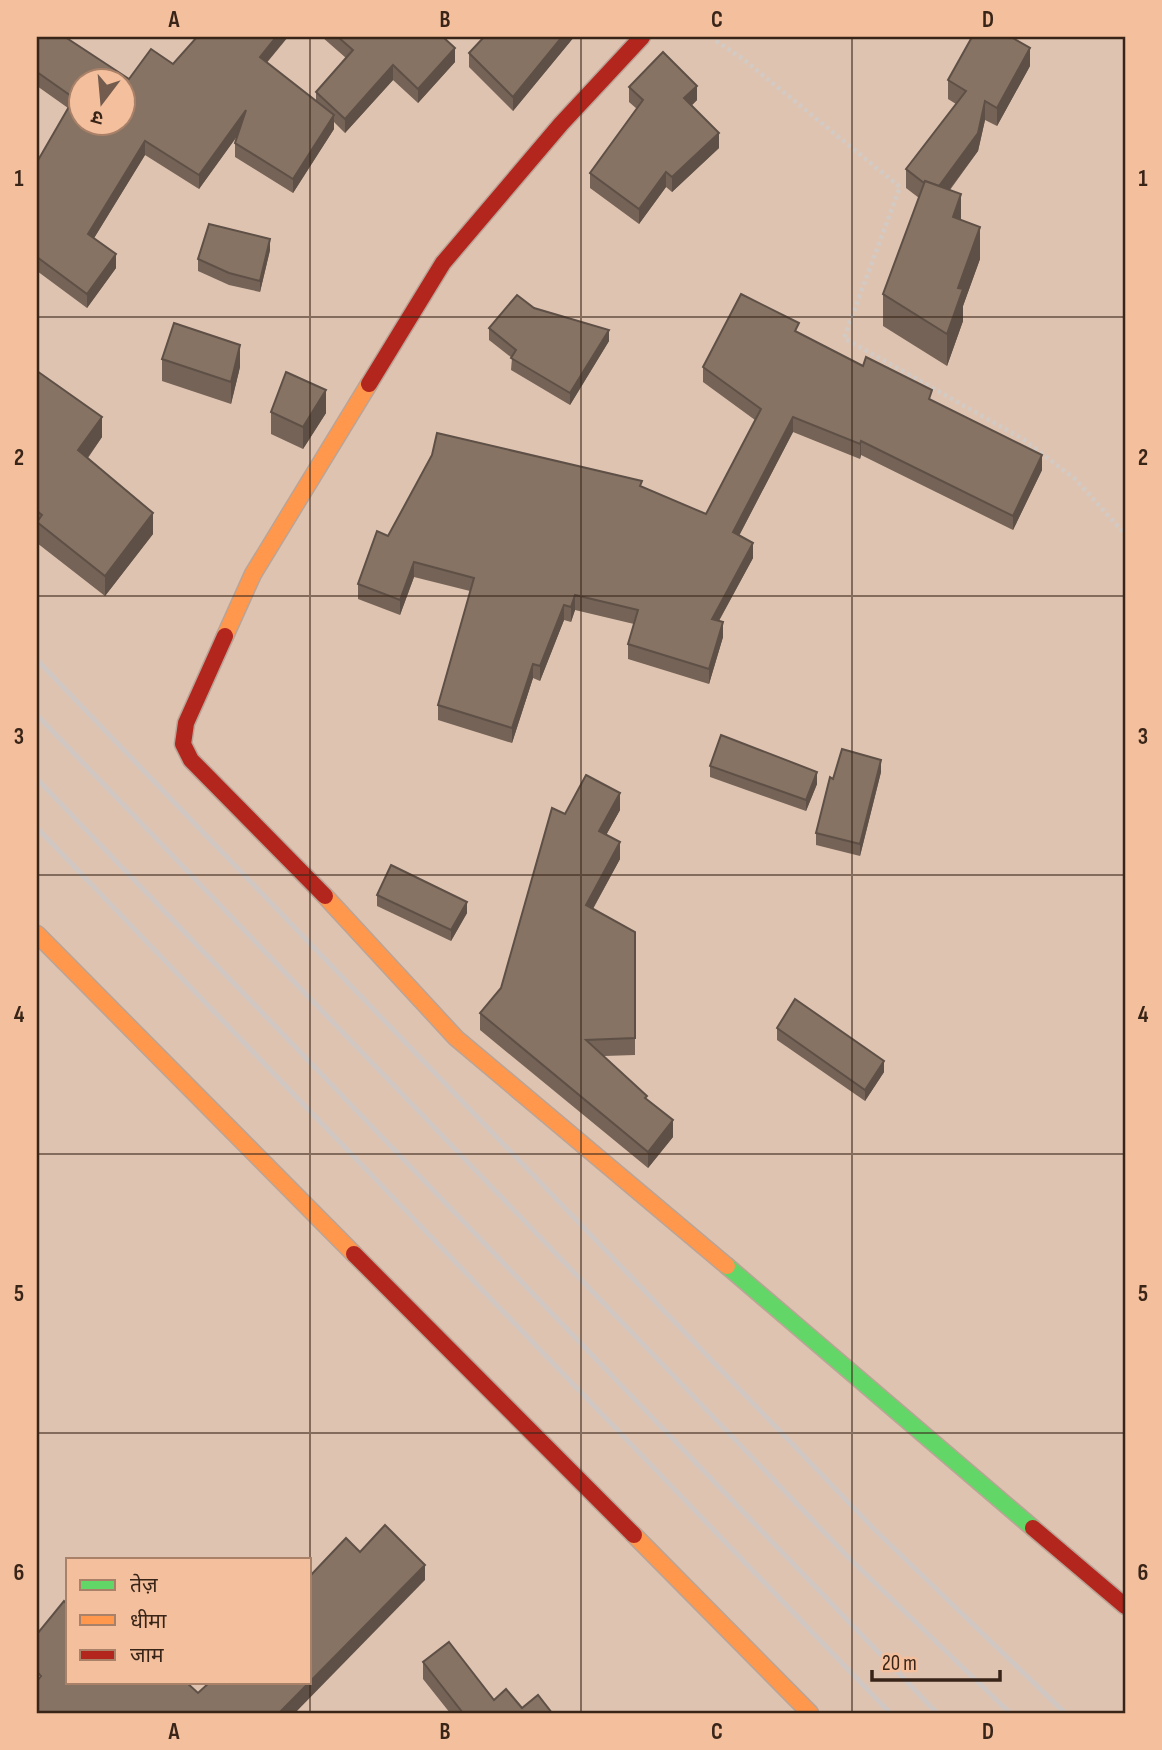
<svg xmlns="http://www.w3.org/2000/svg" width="1162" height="1750" viewBox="0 0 1162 1750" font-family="'Sofia Sans Condensed','Noto Sans Devanagari',sans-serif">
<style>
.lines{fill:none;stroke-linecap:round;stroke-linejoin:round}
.fast-casing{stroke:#baa496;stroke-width:19}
.slow-casing{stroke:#baa496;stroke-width:19}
.jam-casing{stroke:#baa496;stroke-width:19}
.path{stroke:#d2cac4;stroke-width:4.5;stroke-dasharray:3.5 3.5;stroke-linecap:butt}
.fast{stroke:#63d668;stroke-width:16}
.slow{stroke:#ff974d;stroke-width:16}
.jam{stroke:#b3261e;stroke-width:16}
.rail{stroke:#d0c7c2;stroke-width:5}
.wall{fill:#746356}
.shaded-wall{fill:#5e5046}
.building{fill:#877364;stroke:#5e5046;stroke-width:2;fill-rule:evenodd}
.grid{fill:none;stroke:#392518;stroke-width:2;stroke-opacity:0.55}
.neatline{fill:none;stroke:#392518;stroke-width:2.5}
.grid-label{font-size:23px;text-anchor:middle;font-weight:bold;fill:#392518}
</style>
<rect width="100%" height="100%" fill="#dfc3b1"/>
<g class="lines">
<defs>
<polyline id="fast" points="727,1266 1033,1528"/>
<g id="slow">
<polyline points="225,636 253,574 369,384"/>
<polyline points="325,896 456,1038 727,1266"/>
<polyline points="37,934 354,1254"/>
<polyline points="634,1535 810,1713"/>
</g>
<g id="jam">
<polyline points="369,384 443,263 561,124 642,37"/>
<polyline points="225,636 186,723 183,744 191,760 325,896"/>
<polyline points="354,1254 634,1535"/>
<polyline points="1033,1528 1125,1606"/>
</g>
</defs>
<!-- fast casing -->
<use href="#fast" class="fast-casing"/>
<!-- slow casing -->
<use href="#slow" class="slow-casing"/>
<!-- jam casing -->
<use href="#jam" class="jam-casing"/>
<!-- path -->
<polyline class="path" points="710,37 743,59 900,187 844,338 1023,439 1075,479 1125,534"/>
<!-- fast -->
<use href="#fast" class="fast"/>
<!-- slow -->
<use href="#slow" class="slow"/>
<!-- jam -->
<use href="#jam" class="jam"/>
<!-- rail -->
<g class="rail">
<polyline points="37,660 875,1530 1065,1713"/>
<polyline points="37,715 849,1558 1010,1713"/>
<polyline points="37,779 937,1713"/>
<polyline points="37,828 890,1713"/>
</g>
</g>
<!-- wall -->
<g class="wall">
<polygon points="37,37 129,79 173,64 267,63 316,101 316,92 346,58 322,37 443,37 455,62 418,103 393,80 345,133 334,122 334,129 293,193 235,157 235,143 237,136 199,189 145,155 94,238 116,268 87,308 37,271 37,162 68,108 37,86"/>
<polygon points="484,37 574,37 513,111 469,67 469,53"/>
<polygon points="1030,66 997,126 985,120 978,151 950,190 961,220 980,259 963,306 963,321 947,366 883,326 883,294 919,198 906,188 906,169 956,104 948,99 948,80"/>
<polygon points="629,87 697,100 692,105 719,148 672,192 666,187 639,224 590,188 590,173 637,109 629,102"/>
<polygon points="270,250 260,292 229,285 198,271 198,259"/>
<polygon points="534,308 609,341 570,405 511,370 512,358 489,340 489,328"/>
<polygon points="799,333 932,401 1042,470 1013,530 861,455 860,459 793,432 739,536 753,558 719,621 723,637 709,684 628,659 628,644 634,624 575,610 571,622 564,620 540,681 533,678 512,743 438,720 438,705 470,591 414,577 400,615 358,599 358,584 388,536 642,487 706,514 755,420 703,382 703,367"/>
<polygon points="162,359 240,367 231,404 162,381"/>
<polygon points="37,371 102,437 88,458 153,534 105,596 37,543"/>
<polygon points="271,412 326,413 303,449 271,434"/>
<polygon points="710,766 817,784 806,811 710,777"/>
<polygon points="881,772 860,856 816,845 816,833 833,779"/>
<polygon points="620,810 606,835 620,859 593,909 635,932 635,1055 604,1056 647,1100 673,1137 648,1168 480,1030 480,1013 501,988 565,814"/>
<polygon points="377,895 467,913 451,941 377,906"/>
<polygon points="777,1028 884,1072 865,1101 777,1040"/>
<polygon points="423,1662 494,1700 522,1708 552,1713 450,1713 423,1679"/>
</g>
<!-- shaded-wall -->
<g class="shaded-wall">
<polygon points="276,37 288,37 260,71 260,57"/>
<polygon points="562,37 574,37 513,111 513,97"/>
<polygon points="455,48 455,62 418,103 418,89"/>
<polygon points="1030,48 1030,66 997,126 997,108"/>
<polygon points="393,65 393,80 345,133 345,119"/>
<polygon points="697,86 697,100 684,113 684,98"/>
<polygon points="985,101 985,120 978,151 934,210 934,191"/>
<polygon points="246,110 246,124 199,189 199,175"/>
<polygon points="334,115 334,129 293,193 293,179"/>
<polygon points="719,133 719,148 672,192 672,177"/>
<polygon points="145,141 145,155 88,248 88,234"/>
<polygon points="666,172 666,187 639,224 639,209"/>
<polygon points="961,194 961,226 953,217"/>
<polygon points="980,227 980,259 963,306 963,321 947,366 947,334 958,288"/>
<polygon points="270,239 270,250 260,292 260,281"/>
<polygon points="116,254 116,268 87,308 87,294"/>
<polygon points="609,330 609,341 570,405 570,393"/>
<polygon points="240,345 240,367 231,404 231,382"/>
<polygon points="326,390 326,413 303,449 303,427"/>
<polygon points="102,417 102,437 78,471 78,450"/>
<polygon points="793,417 793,432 733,547 733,532"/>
<polygon points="861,441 861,455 860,459 860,444"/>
<polygon points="1042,455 1042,470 1013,530 1013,516"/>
<polygon points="153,513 153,534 105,596 105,576"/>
<polygon points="753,543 753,558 712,633 712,619"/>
<polygon points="414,562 414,577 400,615 400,600"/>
<polygon points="575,595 575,610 571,622 571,607"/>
<polygon points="564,605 564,620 540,681 540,666"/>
<polygon points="723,622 723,637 709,684 709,669"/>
<polygon points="533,664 533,678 512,743 512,728"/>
<polygon points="881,760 881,772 860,856 860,844"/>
<polygon points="817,772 817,784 806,811 806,800"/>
<polygon points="620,793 620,810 599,848 599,831"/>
<polygon points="620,842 620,859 586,921 586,905"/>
<polygon points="467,902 467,913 451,941 451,930"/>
<polygon points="884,1061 884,1072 865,1101 865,1090"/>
<polygon points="673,1120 673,1137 648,1168 648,1152"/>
<polygon points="425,1565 425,1580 295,1713 279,1713"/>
</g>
<!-- building -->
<g class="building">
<path d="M37 37H65L129 79 151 49 173 64 197 37H276L260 57 334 115 293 179 235 143 246 110 199 175 145 141 88 234 116 254 87 294 37 257V162L74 98 37 72ZM80 80H122V122H80Z"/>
<polygon points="338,37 443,37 455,48 418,89 393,65 345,119 316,92 353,50"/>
<polygon points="484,37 562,37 513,97 469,53"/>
<polygon points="972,37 1011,37 1030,48 997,108 985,101 978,133 939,186 925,181 924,183 906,169 966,91 948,80"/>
<polygon points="663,52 697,86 684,98 719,133 672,177 666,172 639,209 590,173 643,100 629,87"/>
<polygon points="925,181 961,194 953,217 980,227 958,288 963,289 947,334 883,294"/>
<polygon points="209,224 270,239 260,281 229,273 198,259"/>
<polygon points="741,294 799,323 795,331 863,366 866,357 932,390 929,399 1042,455 1013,516 861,441 860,444 793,417 733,532 753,543 712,619 723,622 709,669 628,644 638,610 575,595 571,607 564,605 540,666 533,664 512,728 438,705 474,578 414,562 400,600 358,584 377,531 388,536 432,455 437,433 642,481 640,486 706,514 761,409 703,367"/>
<polygon points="517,295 534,308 609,330 570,393 511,358 516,350 489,328"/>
<polygon points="174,323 240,345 231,382 162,359"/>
<polygon points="37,371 102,417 78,450 153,513 105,576 37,522 42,515 37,511"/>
<polygon points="286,372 326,390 303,427 271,412"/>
<polygon points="721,735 817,772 806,800 710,766"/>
<polygon points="842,749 881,760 860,844 816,833 830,777 833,779"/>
<polygon points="586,775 620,793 599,831 620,842 586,905 635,932 635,1038 586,1040 647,1096 645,1098 673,1120 648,1152 480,1013 501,988 552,808 565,814"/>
<polygon points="391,865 467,902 451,930 377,895"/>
<polygon points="795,999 884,1061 865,1090 777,1028"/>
<polygon points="385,1525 425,1565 279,1713 37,1713 37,1681 41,1676 37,1672 37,1634 64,1601 68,1605 68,1682 186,1682 198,1693 210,1682 226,1682 229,1684 231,1682 310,1682 310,1576 346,1538 360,1552"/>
<polygon points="449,1642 494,1700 506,1689 522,1708 538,1695 552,1713 463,1713 423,1662"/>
</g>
<!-- grid -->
<path class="grid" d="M310 37V1559M581 37V1713M852 37V1713M37 317H1125M37 596H1125M37 875H1125M37 1154H1125M37 1433H1125M310 1559V1682M310 1682V1713"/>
<!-- border -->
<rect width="1162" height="1750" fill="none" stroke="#f3bf9d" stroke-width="77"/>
<!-- legend -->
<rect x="66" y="1558" width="245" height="126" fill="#f3bf9d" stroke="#a98168" stroke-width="2"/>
<rect x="80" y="1580" width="35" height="10" fill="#63d668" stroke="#a98168" stroke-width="2"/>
<text x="130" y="1592" font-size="21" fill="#392518">तेज़</text>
<rect x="80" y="1615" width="35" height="10" fill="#ff974d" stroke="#a98168" stroke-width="2"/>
<text x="130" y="1628" font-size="21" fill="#392518">धीमा</text>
<rect x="80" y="1650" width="35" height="10" fill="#b3261e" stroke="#a98168" stroke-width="2"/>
<text x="130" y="1662" font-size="21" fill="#392518">जाम</text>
<!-- north arrow -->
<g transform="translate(102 102) rotate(196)"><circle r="33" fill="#f3bf9d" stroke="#a98168" stroke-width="2"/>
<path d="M0-5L12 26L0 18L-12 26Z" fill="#735c4e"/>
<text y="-10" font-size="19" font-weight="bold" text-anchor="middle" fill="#392518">उ</text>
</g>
<!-- scale -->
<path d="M872 1670v10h128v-10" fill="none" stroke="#392518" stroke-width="3.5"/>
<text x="882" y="1670" font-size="21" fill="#392518" stroke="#f3bf9d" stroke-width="5" paint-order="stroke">20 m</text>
<rect x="38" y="38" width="1086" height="1674" class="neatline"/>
<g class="grid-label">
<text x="174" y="27">A</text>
<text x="445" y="27">B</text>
<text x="717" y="27">C</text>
<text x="988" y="27">D</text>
<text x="19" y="186">1</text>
<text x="1143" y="186">1</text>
<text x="19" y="465">2</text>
<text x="1143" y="465">2</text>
<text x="19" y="744">3</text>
<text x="1143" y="744">3</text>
<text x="19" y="1022">4</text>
<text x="1143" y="1022">4</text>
<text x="19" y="1301">5</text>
<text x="1143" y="1301">5</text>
<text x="19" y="1580">6</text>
<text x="1143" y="1580">6</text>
<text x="174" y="1739">A</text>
<text x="445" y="1739">B</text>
<text x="717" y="1739">C</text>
<text x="988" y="1739">D</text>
</g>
</svg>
